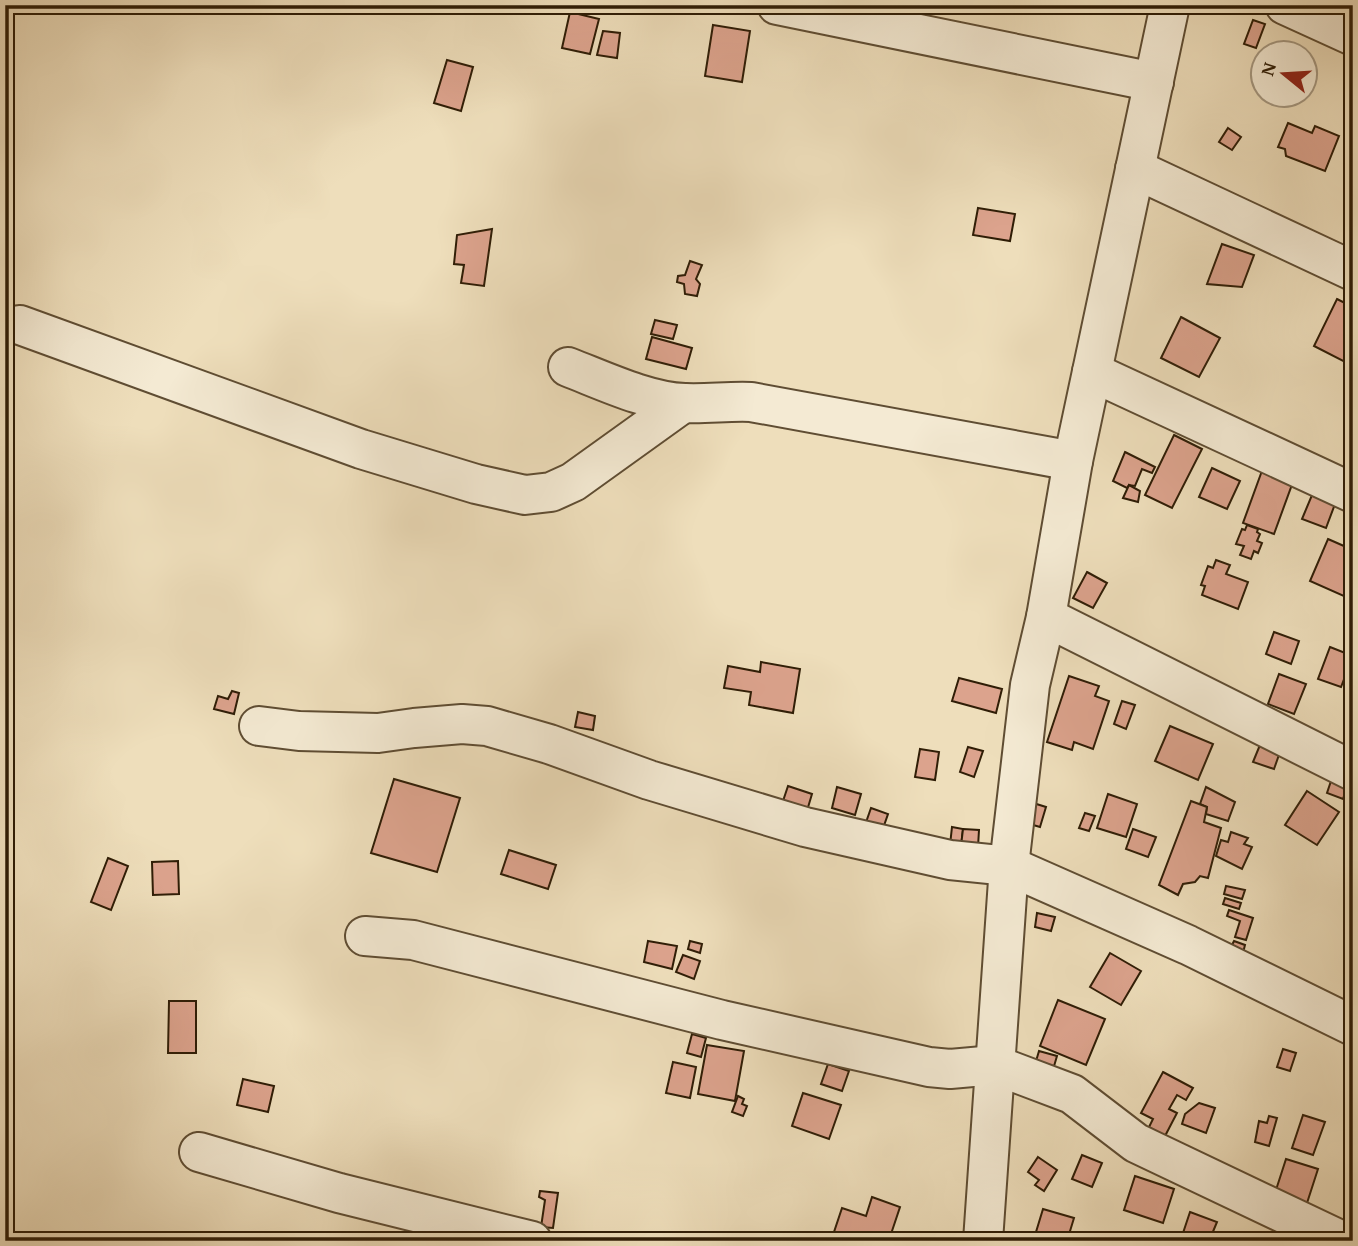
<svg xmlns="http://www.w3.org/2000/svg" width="1358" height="1246" viewBox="0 0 1358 1246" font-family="'Gentium Book Plus',serif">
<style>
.building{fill:#dca38d;stroke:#2f1d06;stroke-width:2}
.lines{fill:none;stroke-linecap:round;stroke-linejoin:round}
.minor-casing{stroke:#5f4d33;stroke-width:42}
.minor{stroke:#f4ead3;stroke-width:38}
</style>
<rect width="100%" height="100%" fill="#eedebb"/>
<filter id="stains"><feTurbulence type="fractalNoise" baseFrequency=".00286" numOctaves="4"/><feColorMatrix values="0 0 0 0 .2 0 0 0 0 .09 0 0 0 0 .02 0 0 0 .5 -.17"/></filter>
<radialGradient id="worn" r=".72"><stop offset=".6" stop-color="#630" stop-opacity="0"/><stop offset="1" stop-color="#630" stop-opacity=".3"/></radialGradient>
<!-- building -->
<g class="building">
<polygon points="570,12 599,19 590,54 562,48"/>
<polygon points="1253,20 1265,24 1256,48 1244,44"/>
<polygon points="713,25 750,31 742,82 705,76"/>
<polygon points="603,31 620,33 617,58 597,55"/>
<polygon points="447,60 473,67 461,111 434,103"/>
<polygon points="1288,123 1312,133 1315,126 1339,136 1325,171 1286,156 1285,149 1278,147"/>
<polygon points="1228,128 1241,137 1232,150 1219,142"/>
<polygon points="978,208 1015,214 1010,241 973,235"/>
<polygon points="492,229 484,286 461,283 464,265 454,264 457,235"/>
<polygon points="1222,244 1254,255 1242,287 1207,284"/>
<polygon points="690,261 702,265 696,279 700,284 697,296 685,294 684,284 677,282 678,276 685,275"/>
<polygon points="1337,299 1353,307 1353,356 1349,364 1314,346"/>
<polygon points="1181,317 1220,338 1199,377 1161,358"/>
<polygon points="655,320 677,325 673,339 651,334"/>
<polygon points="652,337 692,348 686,369 646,359"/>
<polygon points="1174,435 1202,449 1172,508 1145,495"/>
<polygon points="1125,452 1155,467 1152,473 1142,469 1135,486 1129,485 1127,488 1113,481"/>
<polygon points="1212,468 1240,481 1227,509 1199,497"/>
<polygon points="1263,468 1294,479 1274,534 1243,523"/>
<polygon points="1129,485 1140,491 1138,502 1123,498"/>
<polygon points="1312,495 1335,504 1326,528 1302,519"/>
<polygon points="1247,525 1258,529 1257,532 1260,534 1257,541 1262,543 1258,553 1254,551 1251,559 1240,555 1244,546 1236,544 1242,529 1245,530"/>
<polygon points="1328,539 1353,550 1353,581 1346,597 1310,581"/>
<polygon points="1216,560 1230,565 1226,574 1248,582 1238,609 1202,595 1205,586 1201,585 1208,566 1213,568"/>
<polygon points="1087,572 1107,583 1093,608 1073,598"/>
<polygon points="1274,632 1299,641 1291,664 1266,654"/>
<polygon points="1330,647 1353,656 1341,687 1318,679"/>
<polygon points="761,662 800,669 793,713 749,705 751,692 724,688 728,666 760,672"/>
<polygon points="1279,674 1306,684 1294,714 1268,704"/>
<polygon points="1069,676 1099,686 1095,696 1109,701 1093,749 1074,742 1072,750 1047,742"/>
<polygon points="959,678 1002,689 996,713 952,701"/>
<polygon points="232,691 239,693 234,714 214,709 218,696 228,699"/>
<polygon points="1122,701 1135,705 1126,729 1114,724"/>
<polygon points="578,712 595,716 593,730 575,727"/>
<polygon points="1170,726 1213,744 1198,780 1155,761"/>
<polygon points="1262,740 1280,752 1274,769 1253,762"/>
<polygon points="968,747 983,751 974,777 960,772"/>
<polygon points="920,749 939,752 935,780 915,777"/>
<polygon points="394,779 460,798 437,872 371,853"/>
<polygon points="1331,781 1347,787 1343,799 1327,793"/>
<polygon points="788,786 812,794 806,814 781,807"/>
<polygon points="837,787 861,794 855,815 832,808"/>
<polygon points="1206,787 1235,802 1228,821 1206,814 1207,807 1200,804"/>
<polygon points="1307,791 1339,812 1317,845 1285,825"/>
<polygon points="1108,794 1137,804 1126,837 1097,828"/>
<polygon points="1191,801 1207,807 1204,822 1221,828 1208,878 1200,876 1195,882 1183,884 1178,895 1159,885"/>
<polygon points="1030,802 1046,807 1040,827 1023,822"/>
<polygon points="871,808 888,814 880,837 863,831"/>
<polygon points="1085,813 1095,816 1089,831 1079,828"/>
<polygon points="952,827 963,829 961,846 950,845"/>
<polygon points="963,829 979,830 978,847 961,846"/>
<polygon points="1133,829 1156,837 1148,857 1126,849"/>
<polygon points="1231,832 1248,838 1244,844 1252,847 1242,869 1216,856 1221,840 1228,842"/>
<polygon points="509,850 556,865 548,889 501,874"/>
<polygon points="108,858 128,866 111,910 91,902"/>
<polygon points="178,861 179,894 153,895 152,862"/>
<polygon points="1226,886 1245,890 1242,899 1224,894"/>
<polygon points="1225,898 1241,903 1239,909 1223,904"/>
<polygon points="1229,910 1253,918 1246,940 1235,937 1240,921 1227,916"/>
<polygon points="1037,913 1055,917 1051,931 1035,927"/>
<polygon points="648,941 677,946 672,969 644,962"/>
<polygon points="690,941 702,944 700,953 688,949"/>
<polygon points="1234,941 1245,945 1243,953 1230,949"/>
<polygon points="1110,953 1141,971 1121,1005 1090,987"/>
<polygon points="683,955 700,961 694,979 676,972"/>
<polygon points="1058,1000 1105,1019 1086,1065 1040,1046"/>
<polygon points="169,1001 196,1001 196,1053 168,1053"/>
<polygon points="692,1034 706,1038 701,1057 687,1053"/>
<polygon points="707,1045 744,1051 735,1101 698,1094"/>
<polygon points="1283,1049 1296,1053 1290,1071 1277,1067"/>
<polygon points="1039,1051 1057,1056 1052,1073 1034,1068"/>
<polygon points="673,1062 696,1067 690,1098 666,1093"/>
<polygon points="828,1064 849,1071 842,1091 821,1084"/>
<polygon points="1163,1072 1193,1088 1186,1100 1177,1095 1169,1109 1177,1113 1165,1136 1149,1127 1153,1119 1141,1113"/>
<polygon points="243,1079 274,1086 268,1112 237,1105"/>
<polygon points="803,1093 841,1105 829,1139 792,1126"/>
<polygon points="738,1096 744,1099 742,1104 747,1106 743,1116 732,1112"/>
<polygon points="1199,1103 1215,1108 1206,1133 1182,1124 1185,1114"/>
<polygon points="1303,1115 1325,1122 1313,1155 1292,1148"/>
<polygon points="1269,1116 1277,1118 1269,1146 1255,1142 1259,1121 1267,1123"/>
<polygon points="1082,1155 1102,1163 1092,1187 1072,1179"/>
<polygon points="1038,1157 1057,1170 1044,1191 1035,1185 1039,1180 1028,1172"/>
<polygon points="1286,1159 1318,1169 1307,1203 1275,1193"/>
<polygon points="1135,1176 1174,1189 1163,1223 1124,1210"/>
<polygon points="540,1191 558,1193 553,1228 541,1227 545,1200 539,1197"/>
<polygon points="872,1197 900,1207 891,1234 897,1236 896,1241 831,1241 842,1208 866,1216"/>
<polygon points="1353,1205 1353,1233 1344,1229"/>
<polygon points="1043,1209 1074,1218 1067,1241 1036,1232"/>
<polygon points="1190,1212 1217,1222 1212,1234 1223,1238 1222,1241 1172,1241 1173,1236 1181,1239"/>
</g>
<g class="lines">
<defs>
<g id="minor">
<polyline points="777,5 1154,82"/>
<polyline points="1285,5 1353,36"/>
<polyline points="1135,169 1353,271"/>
<polyline points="20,325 361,449 476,484 525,495 551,492 573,482 683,403"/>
<path d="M568 367C602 380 648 402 685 403 707 404 729 401 751 402L1073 461"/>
<polyline points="1092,372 1353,493"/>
<polyline points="1046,617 1353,771"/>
<polyline points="259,726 299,731 378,733 414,728 462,724 487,726 549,744 649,780 805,827 950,860 1009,866 1188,945 1353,1026"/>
<polyline points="365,936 413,940 722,1020 929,1067 950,1069 995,1065 1072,1094 1136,1143 1342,1241"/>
<polyline points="199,1152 339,1193 532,1241"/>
<polyline points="983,1241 1009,866 1030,685 1046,617 1073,461 1170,5"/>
</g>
</defs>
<!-- minor casing -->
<use href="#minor" class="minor-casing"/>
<!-- minor -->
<use href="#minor" class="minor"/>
</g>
<!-- margin -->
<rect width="1358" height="1246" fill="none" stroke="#eedebb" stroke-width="28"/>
<rect x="7" y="7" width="1344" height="1232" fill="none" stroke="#2f1d06" stroke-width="3.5"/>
<rect x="14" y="14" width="1330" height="1218" fill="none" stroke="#2f1d06" stroke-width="2"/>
<!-- north arrow -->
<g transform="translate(1284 74) rotate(288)"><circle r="33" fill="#f4ead3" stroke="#a59881" stroke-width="2"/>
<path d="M0-5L12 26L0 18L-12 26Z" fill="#8f2418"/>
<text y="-10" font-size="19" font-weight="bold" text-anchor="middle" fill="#2f1d06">N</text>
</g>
<rect width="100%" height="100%" filter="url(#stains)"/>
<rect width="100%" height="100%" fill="url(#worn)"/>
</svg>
